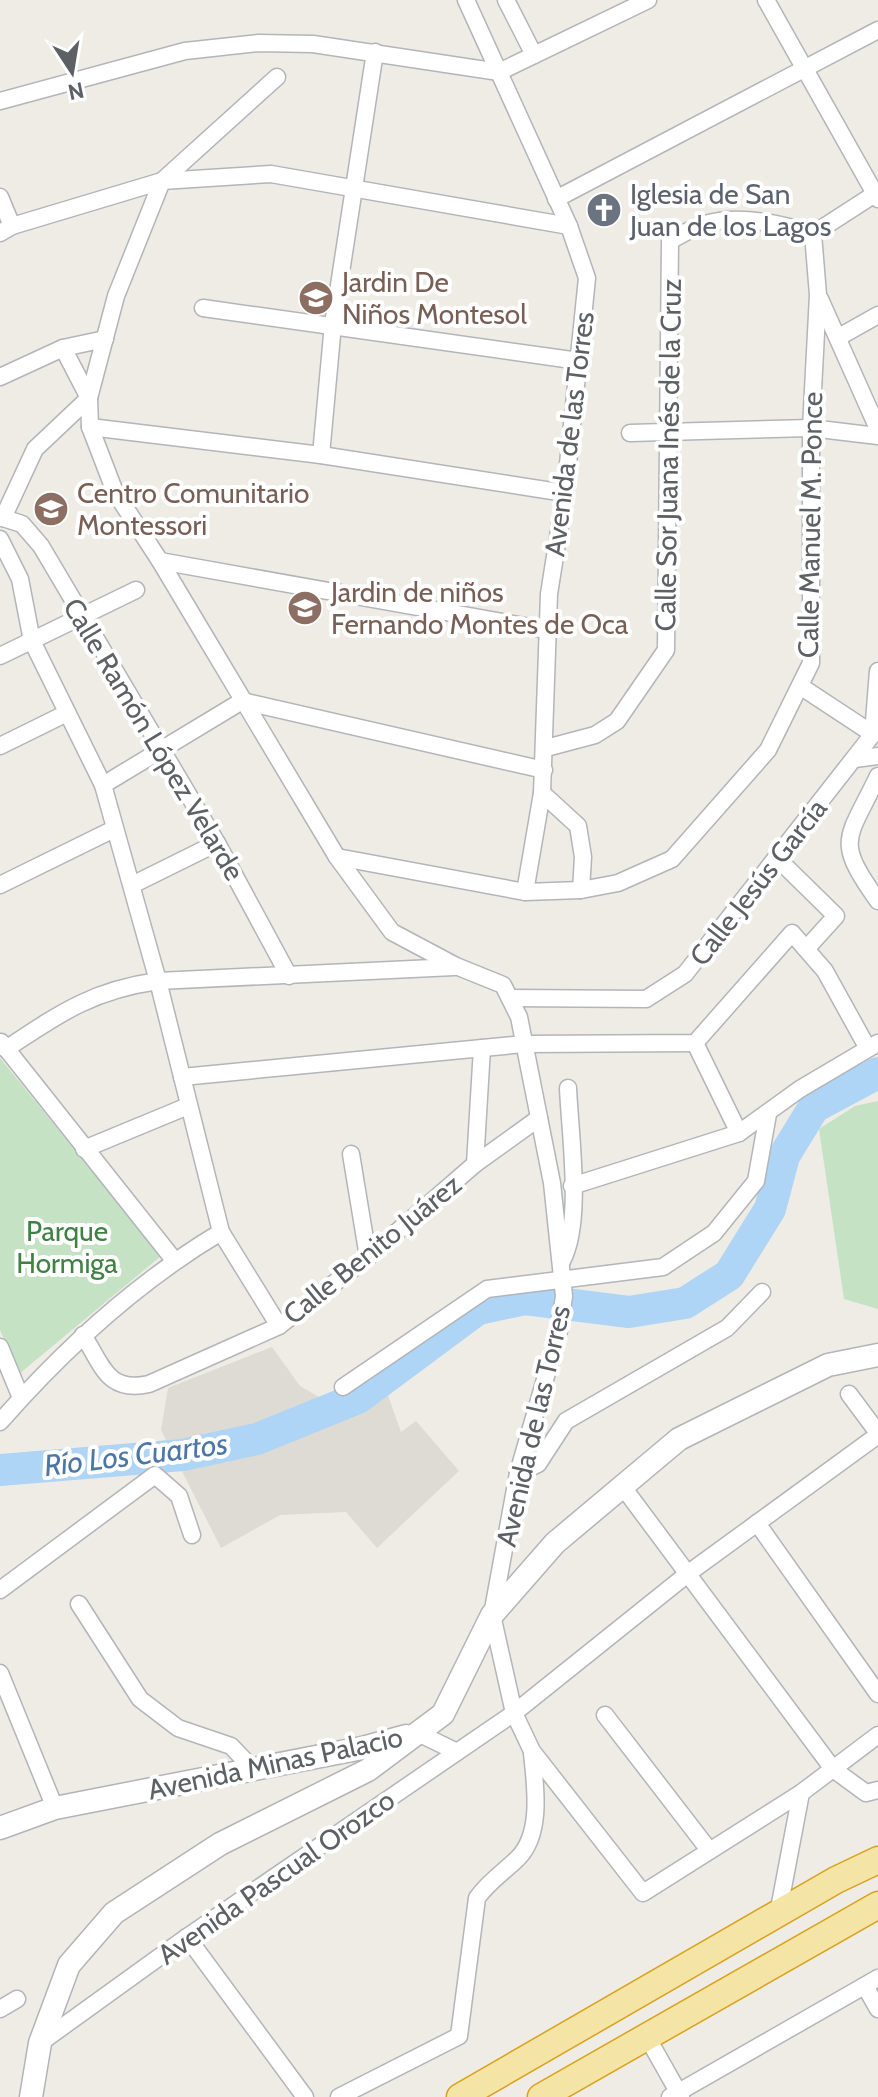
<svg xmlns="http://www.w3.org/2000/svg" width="878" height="2097" viewBox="0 0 878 2097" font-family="Cabin,sans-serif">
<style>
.education{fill:#dddbd4}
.green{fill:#c5e2c5}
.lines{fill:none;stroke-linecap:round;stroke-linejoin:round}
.river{stroke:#aed5f5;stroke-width:32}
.minor-casing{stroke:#b2b5b9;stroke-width:19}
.secondary-casing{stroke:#b2b4b8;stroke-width:25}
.trunk-casing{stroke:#daa119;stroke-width:29}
.minor{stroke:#fff;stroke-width:16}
.secondary{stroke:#fff;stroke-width:22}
.trunk{stroke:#f4e4a6;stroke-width:26}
.labels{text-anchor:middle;stroke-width:8;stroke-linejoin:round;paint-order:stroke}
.worship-label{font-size:28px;fill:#5b616d;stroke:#fff;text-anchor:start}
.education-label{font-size:28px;fill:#785e54;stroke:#fff;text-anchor:start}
.street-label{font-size:28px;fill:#5d6064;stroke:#fff}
.park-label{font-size:28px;fill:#3f8143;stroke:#fff}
.water-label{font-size:30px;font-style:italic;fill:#4c76a6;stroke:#fff}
</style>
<rect width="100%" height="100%" fill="#eeece5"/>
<!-- education -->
<polygon class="education" points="272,1347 300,1386 336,1407 385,1387 401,1432 416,1421 459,1471 377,1548 346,1512 280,1515 221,1548 161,1430 168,1388"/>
<!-- green -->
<g class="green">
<polygon points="0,1058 161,1256 19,1374 0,1330"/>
<polygon points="878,1101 878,1309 844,1299 819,1129 855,1106"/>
</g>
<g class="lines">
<!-- river -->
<polyline class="river" points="0,1470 183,1455 257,1439 358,1398 478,1309 525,1299 629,1312 685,1303 729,1275 770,1209 784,1156 814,1107 878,1073"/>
<defs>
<g id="minor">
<polyline points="466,0 569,226 587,278 565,493 549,594 542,793 525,892"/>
<polyline points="506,0 534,55"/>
<polyline points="766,0 878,199"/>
<polyline points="0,101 185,51 258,43 313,44 499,72 648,0"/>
<polyline points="0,197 12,226"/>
<polyline points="556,199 878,30"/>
<polyline points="0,233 12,226 162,181 271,174 569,226"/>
<polyline points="820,299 878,429"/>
<polyline points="203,308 579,361"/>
<polyline points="839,337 878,315"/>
<polyline points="63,348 89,398 90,427 115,492 160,561 337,857 392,932 456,966 503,985 519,1017 552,1183 564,1296 559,1331 518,1473 492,1615 514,1713 532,1751 643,1893 801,1793 878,1735"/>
<polyline points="0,377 63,348 105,339"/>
<polyline points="89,398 116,296 162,181 277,77"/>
<polyline points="90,427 321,455 565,493"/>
<polyline points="630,433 811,428 878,436"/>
<polyline points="321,455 333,324 375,52"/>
<polyline points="3,518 22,524 41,546 217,843 289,976"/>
<polyline points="3,518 35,449 89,398"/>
<polyline points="0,539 20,579 32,641 103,785 158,981 221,1232 279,1326"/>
<polyline points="160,561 547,630"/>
<polyline points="0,656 136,590"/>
<polyline points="800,686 873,734"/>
<polyline points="0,746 67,713"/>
<path d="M546 748 595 735 617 721 666 650 670 241C681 235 693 227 705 224 737 214 782 224 813 234L878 192"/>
<polyline points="855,759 878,756"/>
<path d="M878 776C847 841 834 839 878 901"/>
<polyline points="103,785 242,701 544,770"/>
<polyline points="542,793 578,826 583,857 581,890"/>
<polyline points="337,857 525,892 581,890 618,883 672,859 768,750 811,663 811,428 818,295 813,234"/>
<polyline points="777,858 836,916 806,949"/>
<polyline points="0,885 114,829"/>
<polyline points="132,885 217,843"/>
<polyline points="510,998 646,999 685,974 873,734 878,671"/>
<polyline points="1,1042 174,1260"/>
<polyline points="695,1043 739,1133"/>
<path d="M6 1049C60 1013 93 990 158 981L454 967"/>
<polyline points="182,1077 524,1044 695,1043 792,933 825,971 867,1047"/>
<polyline points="84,1149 188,1106"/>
<polyline points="351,1154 368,1257"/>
<polyline points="475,1164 482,1048"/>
<polyline points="572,1186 739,1133 800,1089 878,1043"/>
<path d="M562 1261C583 1222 570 1135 568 1088"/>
<path d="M83 1335C103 1366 107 1393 149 1384L279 1326 368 1257 475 1164 539 1118"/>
<polyline points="0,1347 21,1398"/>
<polyline points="343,1387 487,1289 663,1267 714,1233 756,1181 768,1114"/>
<polyline points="849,1394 878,1433"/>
<path d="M0 1422C65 1348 137 1282 221 1232"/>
<polyline points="518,1473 538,1464 566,1421 727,1328 762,1292"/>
<polyline points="623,1487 833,1769 866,1793 878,1790"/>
<polyline points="757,1523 878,1694"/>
<polyline points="0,1590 155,1475 179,1496 192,1535"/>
<polyline points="79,1604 140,1699 178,1728 231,1746 253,1769"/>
<polyline points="0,1673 55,1808"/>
<polyline points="605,1715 709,1850"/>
<polyline points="418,1733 457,1752"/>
<polyline points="778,1914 801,1793"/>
<polyline points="187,1937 305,2097"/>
<polyline points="865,1986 878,2009"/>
<polyline points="0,2009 17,1999"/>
<polyline points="646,2035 681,2097"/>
<polyline points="40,2043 187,1937 514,1713 690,1572 878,1435"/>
<path d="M339 2097 459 2036 477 1898C489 1881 504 1872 518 1858 543 1833 535 1784 532 1753"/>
<polyline points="670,2097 878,1978"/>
</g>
<g id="secondary">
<polyline points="0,1828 55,1808 362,1748 406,1736"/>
<polyline points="31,2097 40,2043 69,1965 114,1913 220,1844 368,1770 443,1714 492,1615 555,1543 679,1439 828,1365 878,1355"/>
</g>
<g id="trunk">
<polyline points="460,2097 836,1880 878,1860"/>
<polyline points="541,2097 878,1905"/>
</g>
</defs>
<!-- minor casing -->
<use href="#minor" class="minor-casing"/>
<!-- secondary casing -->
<use href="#secondary" class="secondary-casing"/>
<!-- trunk casing -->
<use href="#trunk" class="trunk-casing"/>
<!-- minor -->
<use href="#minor" class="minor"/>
<!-- secondary -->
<use href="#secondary" class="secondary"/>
<!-- trunk -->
<use href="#trunk" class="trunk"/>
</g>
<!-- icons -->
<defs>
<symbol id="church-disc" viewBox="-11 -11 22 22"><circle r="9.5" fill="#6b7280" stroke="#fff"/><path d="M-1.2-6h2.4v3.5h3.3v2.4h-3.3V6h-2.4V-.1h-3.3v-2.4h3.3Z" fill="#fff"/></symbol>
<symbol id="school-disc" viewBox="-11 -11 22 22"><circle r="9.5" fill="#8d6e63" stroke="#fff"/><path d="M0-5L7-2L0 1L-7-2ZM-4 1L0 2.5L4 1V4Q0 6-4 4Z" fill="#fff"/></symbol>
</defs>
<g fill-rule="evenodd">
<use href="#church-disc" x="584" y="190" width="40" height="40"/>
<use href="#school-disc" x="296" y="278" width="40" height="40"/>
<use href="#school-disc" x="31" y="489" width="40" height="40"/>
<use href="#school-disc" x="285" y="588" width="40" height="40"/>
</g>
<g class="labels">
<!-- worship labels -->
<g class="worship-label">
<text x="630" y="204">Iglesia de San<tspan x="630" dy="32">Juan de los Lagos</tspan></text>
</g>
<!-- education labels -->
<g class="education-label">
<text x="342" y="292">Jardin De<tspan x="342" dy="32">Niños Montesol</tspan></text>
<text x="77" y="503">Centro Comunitario<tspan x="77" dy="32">Montessori</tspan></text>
<text x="331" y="602">Jardin de niños<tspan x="331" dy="32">Fernando Montes de Oca</tspan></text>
</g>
<!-- street labels -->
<g class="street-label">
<text transform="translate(569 434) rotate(-83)" y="10">Avenida de las Torres</text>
<text transform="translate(668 455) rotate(-89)" y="10">Calle Sor Juana Inés de la Cruz</text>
<text transform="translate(810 525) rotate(-89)" y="10">Calle Manuel M. Ponce</text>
<text transform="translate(154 739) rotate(59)" y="10">Calle Ramón López Velarde</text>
<text transform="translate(758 882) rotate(-52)" y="10">Calle Jesús García</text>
<text transform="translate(372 1249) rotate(-39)" y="10">Calle Benito Juárez</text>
<text transform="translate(533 1426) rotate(-77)" y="10">Avenida de las Torres</text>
<text transform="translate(275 1763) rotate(-12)" y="10">Avenida Minas Palacio</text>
<text transform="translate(276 1877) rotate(-35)" y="10">Avenida Pascual Orozco</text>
</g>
<!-- park labels -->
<g class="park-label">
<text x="67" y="1241">Parque<tspan x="67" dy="32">Hormiga</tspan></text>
</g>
<!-- water labels -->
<g class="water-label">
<text transform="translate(136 1455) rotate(-7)" y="10">Río Los Cuartos</text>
</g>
</g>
<!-- north arrow -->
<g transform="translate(72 72) rotate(168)" stroke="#ffffff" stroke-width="6" paint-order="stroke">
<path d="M0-6L14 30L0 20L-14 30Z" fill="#5d6064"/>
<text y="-12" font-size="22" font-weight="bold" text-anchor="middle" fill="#5d6064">N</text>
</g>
</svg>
